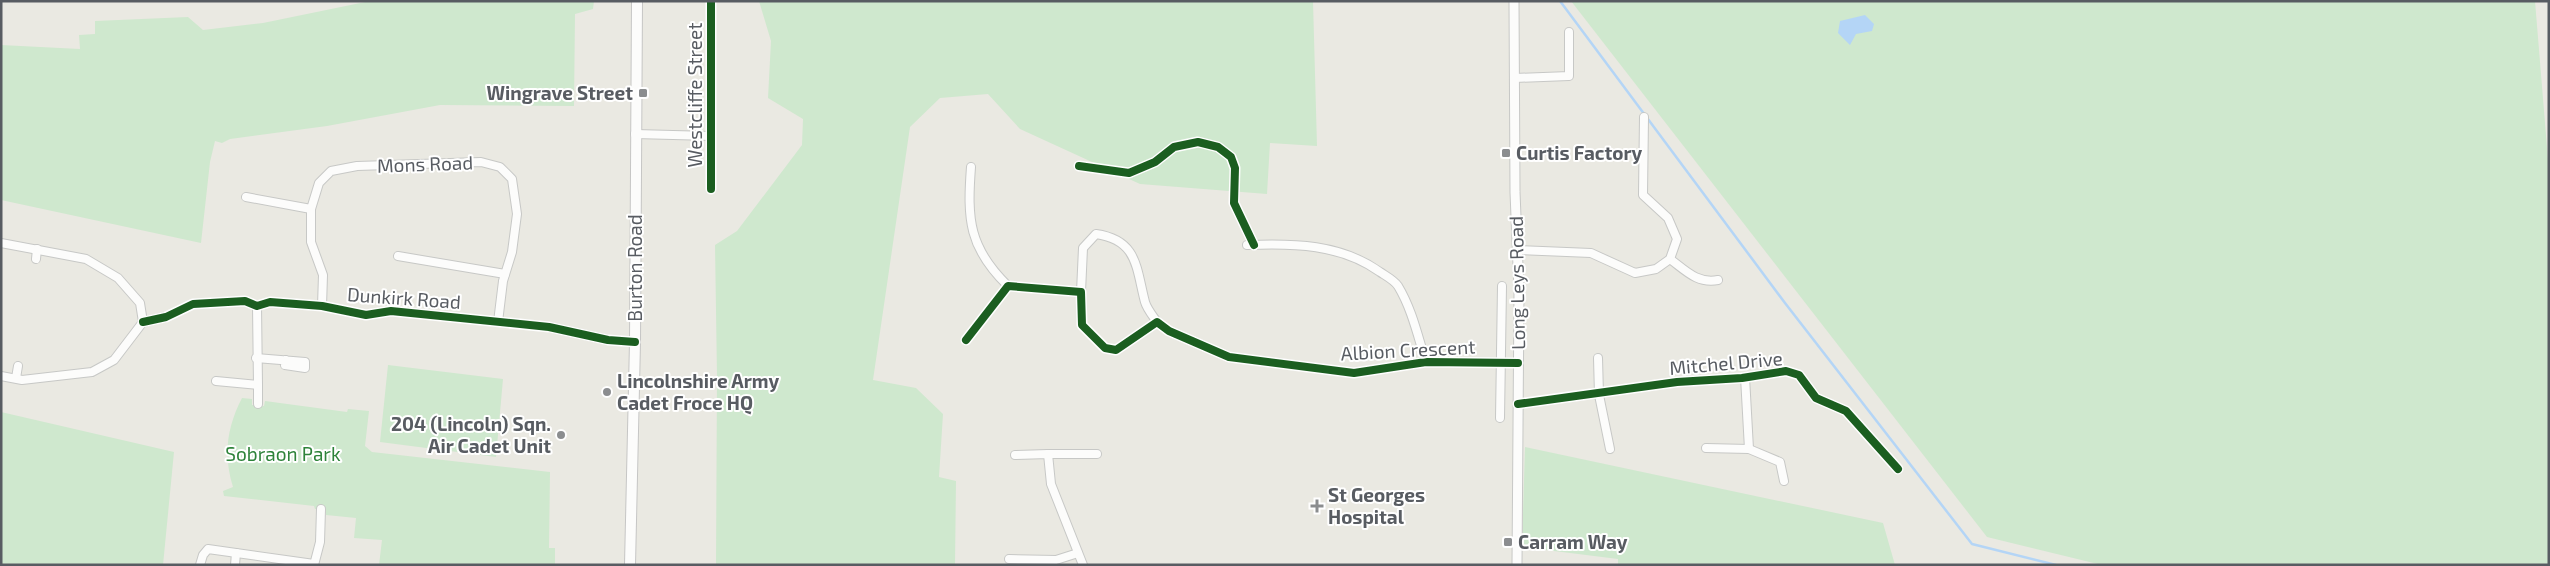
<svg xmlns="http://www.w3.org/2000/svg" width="2550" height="566" viewBox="0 0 2550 566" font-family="'Exo 2',sans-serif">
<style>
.green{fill:#cfe8ce}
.water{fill:#b4d5f6}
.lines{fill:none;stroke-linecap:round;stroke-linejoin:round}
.stream{stroke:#b4d5f6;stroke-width:2.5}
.minor-casing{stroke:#c7c8c6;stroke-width:10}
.tertiary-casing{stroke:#c7c8c6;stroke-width:11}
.secondary-casing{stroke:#c6c6c5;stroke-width:12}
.minor{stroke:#fcfcfb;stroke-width:8}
.tertiary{stroke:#fcfcfb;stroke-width:9}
.secondary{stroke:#fcfcfb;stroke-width:10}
.cycleway-casing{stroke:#fff;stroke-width:11}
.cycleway{stroke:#1b5e20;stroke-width:8}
.poi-dot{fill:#8b8d8f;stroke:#fff;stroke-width:2}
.labels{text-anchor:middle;stroke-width:4;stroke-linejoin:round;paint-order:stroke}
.poi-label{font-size:19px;font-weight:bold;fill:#585c62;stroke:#fff;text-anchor:start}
.street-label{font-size:19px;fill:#585c62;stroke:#fff}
.park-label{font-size:19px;fill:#2e833a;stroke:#fff}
</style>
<rect width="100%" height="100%" fill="#eae9e2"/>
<!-- green -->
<g class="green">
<polygon points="370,1 594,1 593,9 575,14 574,106 440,105 327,126 230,139 222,143 215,141 210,162 201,243 1,200 1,45 80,49 79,35 95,34 95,21 188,17 203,30 263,23"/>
<polygon points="759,1 1313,1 1317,146 1270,143 1267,194 1140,184 1020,129 988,94 940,98 910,127 873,380 916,388 943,414 939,477 956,481 955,565 716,565 717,376 715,245 737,231 802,145 803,119 768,98 771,41"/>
<polygon points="1571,1 2535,1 2549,172 2549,565 2102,565 1987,537"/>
<polygon points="388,365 503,379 496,457 380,442"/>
<path d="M242 398 252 399V405L264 406 265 401 347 412 348 409 369 411 365 446 372 452 550 472 549 548H555V565H379L382 540 354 538 356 518 326 515V510L315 509 314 506 224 496 223 491 233 487C223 455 227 427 242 398Z"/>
<polygon points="1,412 174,452 163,565 1,565"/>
<polygon points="1525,447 1883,523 1895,565 1618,565 1618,559 1522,547"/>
</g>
<!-- water -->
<polygon class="water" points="1865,15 1874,24 1872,31 1856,34 1850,45 1838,33 1840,21"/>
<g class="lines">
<!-- stream -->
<polyline class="stream" points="1560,1 1785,303 1972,544 2056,565"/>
<defs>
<g id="minor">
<polyline points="1515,78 1569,76 1569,32"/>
<polyline points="635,134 711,136"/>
<polyline points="1079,166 1129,173 1155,162 1174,147 1198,142 1218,147 1231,157 1235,168 1234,203 1254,245"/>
<path d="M971 167C967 220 969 248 1008 286"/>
<polyline points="711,189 711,1"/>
<polyline points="246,197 311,209"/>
<polyline points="1,243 86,259 118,278 140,303 143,322 114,360 92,372 22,380 1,376"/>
<path d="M1247 245C1293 243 1341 244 1380 272 1386 276 1394 280 1398 286 1412 309 1418 337 1426 362"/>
<polyline points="1517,250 1591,253 1635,273 1656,269 1670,259 1677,239 1668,218 1643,195 1644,117"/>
<polyline points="398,256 505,274"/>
<polyline points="36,259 37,249"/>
<path d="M1670 259C1685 270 1697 284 1718 280"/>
<path d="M1081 292 1083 248 1096 234C1138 240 1136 268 1145 302 1147 309 1153 316 1157 322"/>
<polyline points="322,306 323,275 311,242 311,209 319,183 331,171 357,166 481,162 500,167 512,179 517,214 512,252 503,281 498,322"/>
<polyline points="143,322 166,317 193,304 245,301 257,306 270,302 322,306 366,315 391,311 549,327 608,340 635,342"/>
<polyline points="966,340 1008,286 1081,292 1082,325 1105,348 1116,350 1157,322 1169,331 1229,357 1354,373 1426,362 1518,363"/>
<polyline points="256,358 305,362 305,368 285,365 286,360"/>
<polyline points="1598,358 1599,395 1610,449"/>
<polyline points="16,378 18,366"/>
<polyline points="216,381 258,385 257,306"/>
<polyline points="258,404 258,385"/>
<polyline points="1518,404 1677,382 1742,378 1786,371 1799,375 1816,398 1846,411 1898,469"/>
<polyline points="1500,418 1502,286"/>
<polyline points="1706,448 1749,449 1745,377"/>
<polyline points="1749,449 1780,462 1784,481"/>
<polyline points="1048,454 1097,454"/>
<polyline points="1015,455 1048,454 1051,484 1083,565"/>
<polyline points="1009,559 1056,560 1078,553"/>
<polyline points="200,565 203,555 208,549 314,564"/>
<polyline points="235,565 236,553"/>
<polyline points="314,565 320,542 321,509"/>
</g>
<polyline id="tertiary" points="1514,1 1515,192 1519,291 1517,565"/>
<polyline id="secondary" points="630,565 635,342 637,1"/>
</defs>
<!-- minor casing -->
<use href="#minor" class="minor-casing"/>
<!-- tertiary casing -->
<use href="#tertiary" class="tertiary-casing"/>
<!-- secondary casing -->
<use href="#secondary" class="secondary-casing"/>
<!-- minor -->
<use href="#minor" class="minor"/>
<!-- tertiary -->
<use href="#tertiary" class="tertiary"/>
<!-- secondary -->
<use href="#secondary" class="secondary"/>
<defs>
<g id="cycleway">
<polyline points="1079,166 1129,173 1155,162 1174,147 1198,142 1218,147 1231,157 1235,168 1234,203 1254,245"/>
<polyline points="711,189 711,1"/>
<polyline points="143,322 166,317 193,304 245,301 257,306 270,302 322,306 366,315 391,311 549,327 608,340 635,342"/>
<polyline points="966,340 1008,286 1081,292 1082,325 1105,348 1116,350 1157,322 1169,331 1229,357 1354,373 1426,362 1518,363"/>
<polyline points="1518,404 1677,382 1742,378 1786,371 1799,375 1816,398 1846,411 1898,469"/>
</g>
</defs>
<!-- cycleway casing -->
<use href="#cycleway" class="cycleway-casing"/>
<!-- cycleway -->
<use href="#cycleway" class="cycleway"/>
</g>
<!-- markers -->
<g class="poi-dot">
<rect x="638" y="88" width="10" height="10" rx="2.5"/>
<rect x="1501" y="148" width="10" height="10" rx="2.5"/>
<circle cx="607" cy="392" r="5"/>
<circle cx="561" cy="435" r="5"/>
<path d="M1314.5 498.5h5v5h5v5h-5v5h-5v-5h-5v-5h5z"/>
<rect x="1503" y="537" width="10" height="10" rx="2.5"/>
</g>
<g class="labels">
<!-- poi labels -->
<g class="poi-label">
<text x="633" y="100" text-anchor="end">Wingrave Street</text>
<text x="1516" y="160">Curtis Factory</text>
<text x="617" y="388">Lincolnshire Army<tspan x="617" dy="22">Cadet Froce HQ</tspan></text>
<text x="551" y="431" text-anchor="end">204 (Lincoln) Sqn.<tspan x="551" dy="22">Air Cadet Unit</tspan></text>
<text x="1328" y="502">St Georges<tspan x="1328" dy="22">Hospital</tspan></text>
<text x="1518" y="549">Carram Way</text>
</g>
<!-- street labels -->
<g class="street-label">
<text transform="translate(695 95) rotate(-90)" y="7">Westcliffe Street</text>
<text transform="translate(425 164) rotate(-2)" y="7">Mons Road</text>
<text transform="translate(635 268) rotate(-90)" y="7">Burton Road</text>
<text transform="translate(1517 283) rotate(-91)" y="7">Long Leys Road</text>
<text transform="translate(404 298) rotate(4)" y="7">Dunkirk Road</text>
<text transform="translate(1408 350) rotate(-3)" y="7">Albion Crescent</text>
<text transform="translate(1726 363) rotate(-5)" y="7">Mitchel Drive</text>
</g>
<!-- park labels -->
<g class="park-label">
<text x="283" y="461">Sobraon Park</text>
</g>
</g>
<!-- border -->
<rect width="2550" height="566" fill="none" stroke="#585c62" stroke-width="5"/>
</svg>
